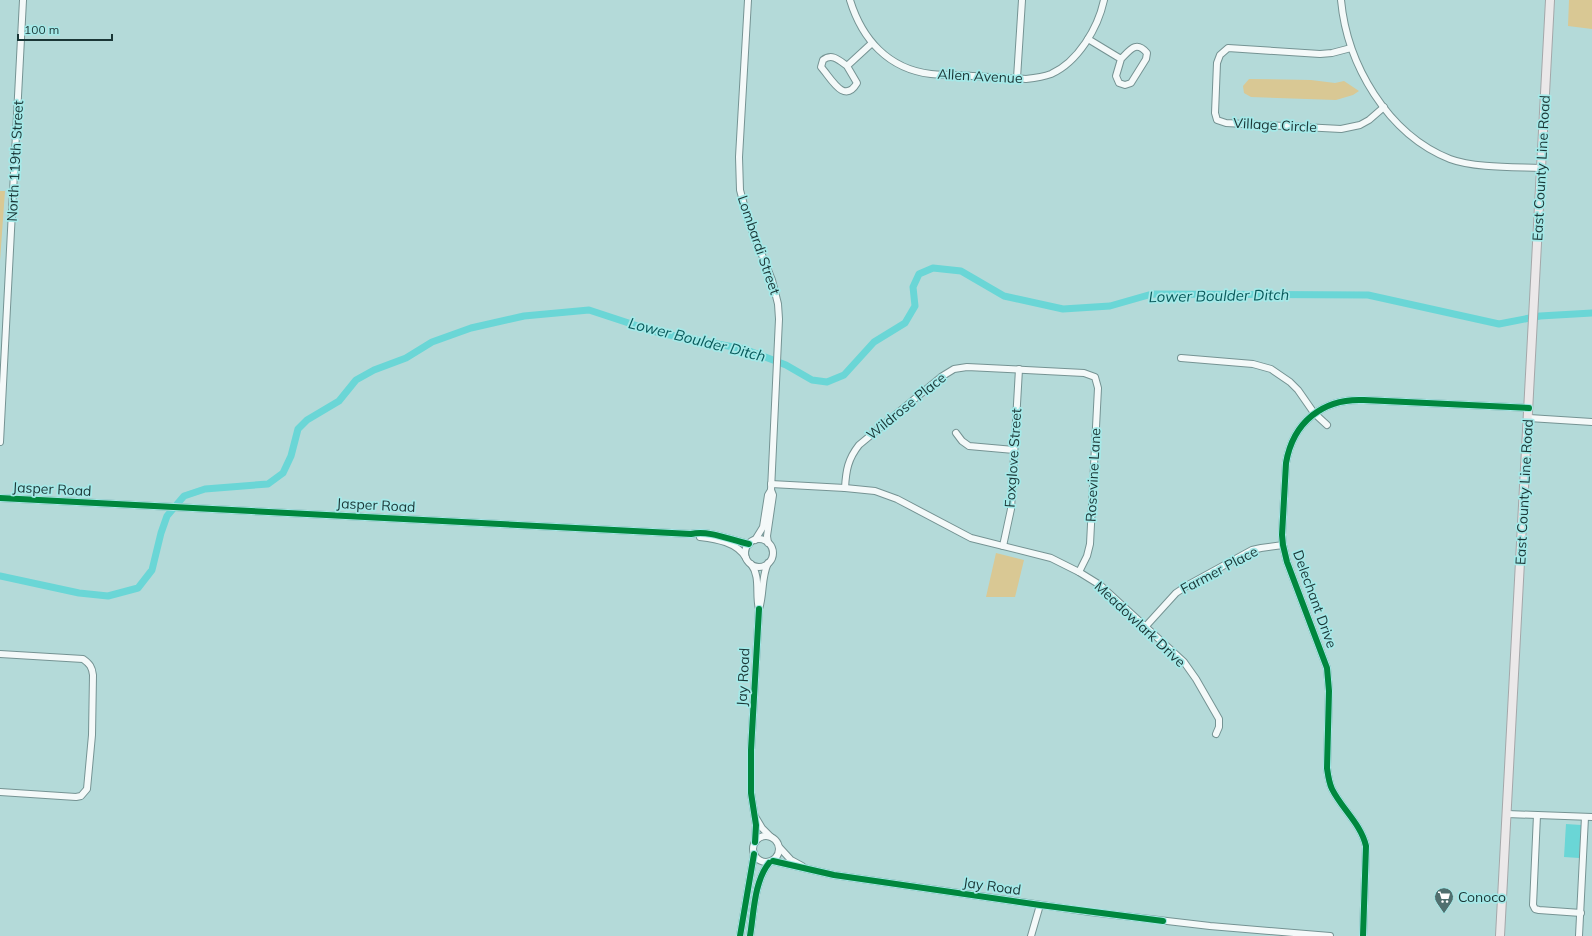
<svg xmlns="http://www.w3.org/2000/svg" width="1592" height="936" viewBox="0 0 1592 936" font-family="Mulish,sans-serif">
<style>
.green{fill:#d9c894}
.water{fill:#6ad6d6}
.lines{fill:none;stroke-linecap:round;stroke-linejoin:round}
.canal{stroke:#6ad6d6;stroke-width:7}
.minor-casing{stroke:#759393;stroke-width:8}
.major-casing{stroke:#a4a7a9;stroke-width:10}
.minor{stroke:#f4f9f9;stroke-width:6}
.major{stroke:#ebe8e9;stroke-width:8}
.cycleway-casing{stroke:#a5e9e8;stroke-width:8}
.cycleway{stroke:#00873e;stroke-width:6}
.labels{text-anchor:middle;stroke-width:3.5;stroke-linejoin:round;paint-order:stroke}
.street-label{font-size:14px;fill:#1a3636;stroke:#a5e9e8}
.poi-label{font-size:14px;fill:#1a3636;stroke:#a5e9e8;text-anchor:start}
.water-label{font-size:15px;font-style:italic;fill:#095a5b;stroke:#a5e9e8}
</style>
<rect width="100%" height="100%" fill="#b4dad9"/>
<!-- green -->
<g class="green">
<polygon points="1569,0 1592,0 1592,29 1568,26"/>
<polygon points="1249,79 1311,80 1335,83 1344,81 1359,91 1353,95 1336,100 1251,97 1244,93 1243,86"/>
<polygon points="0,191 5,191 0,261"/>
<polygon points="996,553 1024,560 1015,597 986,597"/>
</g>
<!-- water -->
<polygon class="water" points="1566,824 1581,825 1579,858 1564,857"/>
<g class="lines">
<!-- canal -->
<polyline class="canal" points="0,576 79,593 108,596 138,588 152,570 161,533 167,516 184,496 205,489 268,484 283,473 291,456 298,429 307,420 339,401 356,380 374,370 406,358 432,342 471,328 524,316 589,310 659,333 744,349 786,365 812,380 827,382 844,375 874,342 905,323 915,306 913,287 919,274 933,268 961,271 1004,296 1063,309 1110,306 1152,294 1368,295 1499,324 1540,316 1592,313"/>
<defs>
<g id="minor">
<polyline points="748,0 739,157 740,190 748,220 772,280 778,304 779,319 771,490 773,495 767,536 768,543"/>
<path d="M850 0C862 39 888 69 931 74 941 75 952 75 962 75 983 77 1005 78 1026 79 1035 78 1043 77 1051 74 1078 62 1098 28 1104 0"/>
<path d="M1341 0C1347 64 1387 134 1450 159 1474 168 1514 167 1540 168"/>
<path d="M1088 39 1121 59 1116 76 1119 83 1125 85 1131 83 1146 59 1147 53C1136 40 1130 50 1121 59"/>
<polyline points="1351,48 1332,53 1320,54 1228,48 1220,55 1217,63 1215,113 1217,120 1226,123 1341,129 1360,125 1369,120 1384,107"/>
<path d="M847 66 857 83C844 105 831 78 821 67L823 60C832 53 839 60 847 66L872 43"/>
<polyline points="1017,78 1022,0"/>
<polyline points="1181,358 1253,364 1271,369 1290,382 1298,390 1314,413 1327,425"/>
<polyline points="1529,418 1592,422"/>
<polyline points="956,433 962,441 969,446 1014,450"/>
<polyline points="0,442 23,0"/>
<polyline points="771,484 845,488 875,491 897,499 971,538 1051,558 1079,572 1100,585 1184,662 1196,679 1219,719 1219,727 1216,734"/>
<path d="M845 488C846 470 848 459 859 445L941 377 954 369 967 367 1084 373 1095 377 1098 388 1090 544 1087 556 1079 572"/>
<path d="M0 498 691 534C710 530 730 540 749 544"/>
<path d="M700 537C716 539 737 542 746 558"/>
<circle cx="759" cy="553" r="14"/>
<polyline points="755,540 763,527 768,495 771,490"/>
<polyline points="1003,546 1011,509 1019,369"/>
<path d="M751 564C761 577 755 594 759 609"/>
<polyline points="1146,626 1176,593 1188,585 1252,550 1261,548 1283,545"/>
<path d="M0 654 83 659C90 664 92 667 93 675L92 735 87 789 81 796 76 797 0 792"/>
<polyline points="1507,814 1592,817"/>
<polyline points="1537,815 1533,905 1535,909 1539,910 1581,913"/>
<polyline points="756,818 762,828 771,837"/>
<circle cx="766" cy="849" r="13"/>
<path d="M755 842 756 825 751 793V750L759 609C764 594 761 578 768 563"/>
<polyline points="780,848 791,860 802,866"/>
<polyline points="773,861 834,875 1090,912 1210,926 1330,936"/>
<polyline points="740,936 754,854"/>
<path d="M750 936C754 912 754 882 769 863"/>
<polyline points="1031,936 1040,905"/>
<path d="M1363 936 1366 846C1361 824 1342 809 1332 789 1329 783 1328 775 1327 768L1329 691 1327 668 1287 562 1283 545 1282 535 1286 463C1293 422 1323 398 1364 400L1529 408"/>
<polyline points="1579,936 1585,817"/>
</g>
<polyline id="major" points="1500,936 1550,0"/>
</defs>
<!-- minor casing -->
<use href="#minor" class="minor-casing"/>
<!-- major casing -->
<use href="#major" class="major-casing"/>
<!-- minor -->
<use href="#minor" class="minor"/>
<!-- major -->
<use href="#major" class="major"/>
<defs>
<g id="cycleway">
<path d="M0 498 691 534C710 530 730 540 749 544"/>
<polyline points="755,842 756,825 751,793 751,750 759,609"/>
<polyline points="773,861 834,875 1040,905 1163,921"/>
<polyline points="740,936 754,854"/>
<path d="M750 936C754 912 754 882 769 863"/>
<path d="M1363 936 1366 846C1361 824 1342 809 1332 789 1329 783 1328 775 1327 768L1329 691 1327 668 1287 562 1283 545 1282 535 1286 463C1293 422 1323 398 1364 400L1529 408"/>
</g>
</defs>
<!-- cycleway casing -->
<use href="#cycleway" class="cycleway-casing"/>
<!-- cycleway -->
<use href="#cycleway" class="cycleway"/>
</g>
<!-- icons -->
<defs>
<symbol id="supermarket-pin" viewBox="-11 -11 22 30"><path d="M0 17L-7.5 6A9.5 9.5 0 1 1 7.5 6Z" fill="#506f6f" stroke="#a5e9e8"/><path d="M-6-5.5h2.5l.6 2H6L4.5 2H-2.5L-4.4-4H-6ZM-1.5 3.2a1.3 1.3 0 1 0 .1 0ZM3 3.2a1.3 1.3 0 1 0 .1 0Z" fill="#fff"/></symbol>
</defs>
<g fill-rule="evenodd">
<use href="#supermarket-pin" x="1433" y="886" width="22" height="30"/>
</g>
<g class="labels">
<!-- street labels -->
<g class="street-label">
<text transform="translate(980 76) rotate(3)" y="5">Allen Avenue</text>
<text transform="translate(1275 125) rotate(3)" y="5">Village Circle</text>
<text transform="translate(15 161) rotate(-87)" y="5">North 119th Street</text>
<text transform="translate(1541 168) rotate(-87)" y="5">East County Line Road</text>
<text transform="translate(759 245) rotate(71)" y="5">Lombardi Street</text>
<text transform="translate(906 406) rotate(-39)" y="5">Wildrose Place</text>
<text transform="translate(1013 458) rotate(-86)" y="5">Foxglove Street</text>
<text transform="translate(1093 475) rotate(-87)" y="5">Rosevine Lane</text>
<text transform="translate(52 489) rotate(3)" y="5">Jasper Road</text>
<text transform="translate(1524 492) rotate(-87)" y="5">East County Line Road</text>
<text transform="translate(376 505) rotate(3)" y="5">Jasper Road</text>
<text transform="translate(1219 570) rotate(-28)" y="5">Farmer Place</text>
<text transform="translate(1315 599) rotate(70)" y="5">Delechant Drive</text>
<text transform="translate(1140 624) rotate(43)" y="5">Meadowlark Drive</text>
<text transform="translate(743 677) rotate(-87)" y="5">Jay Road</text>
<text transform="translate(992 886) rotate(8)" y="5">Jay Road</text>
</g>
<!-- poi labels -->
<g class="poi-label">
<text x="1458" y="902">Conoco</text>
</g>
<!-- water labels -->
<g class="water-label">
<text transform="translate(1219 296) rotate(-1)" y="5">Lower Boulder Ditch</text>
<text transform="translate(697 340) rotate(14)" y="5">Lower Boulder Ditch</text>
</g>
</g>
<!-- scale -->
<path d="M18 34v6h94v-6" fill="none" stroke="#1a3636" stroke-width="2"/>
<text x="24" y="34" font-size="12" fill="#1a3636" stroke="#a5e9e8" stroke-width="3" paint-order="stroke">100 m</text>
</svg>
